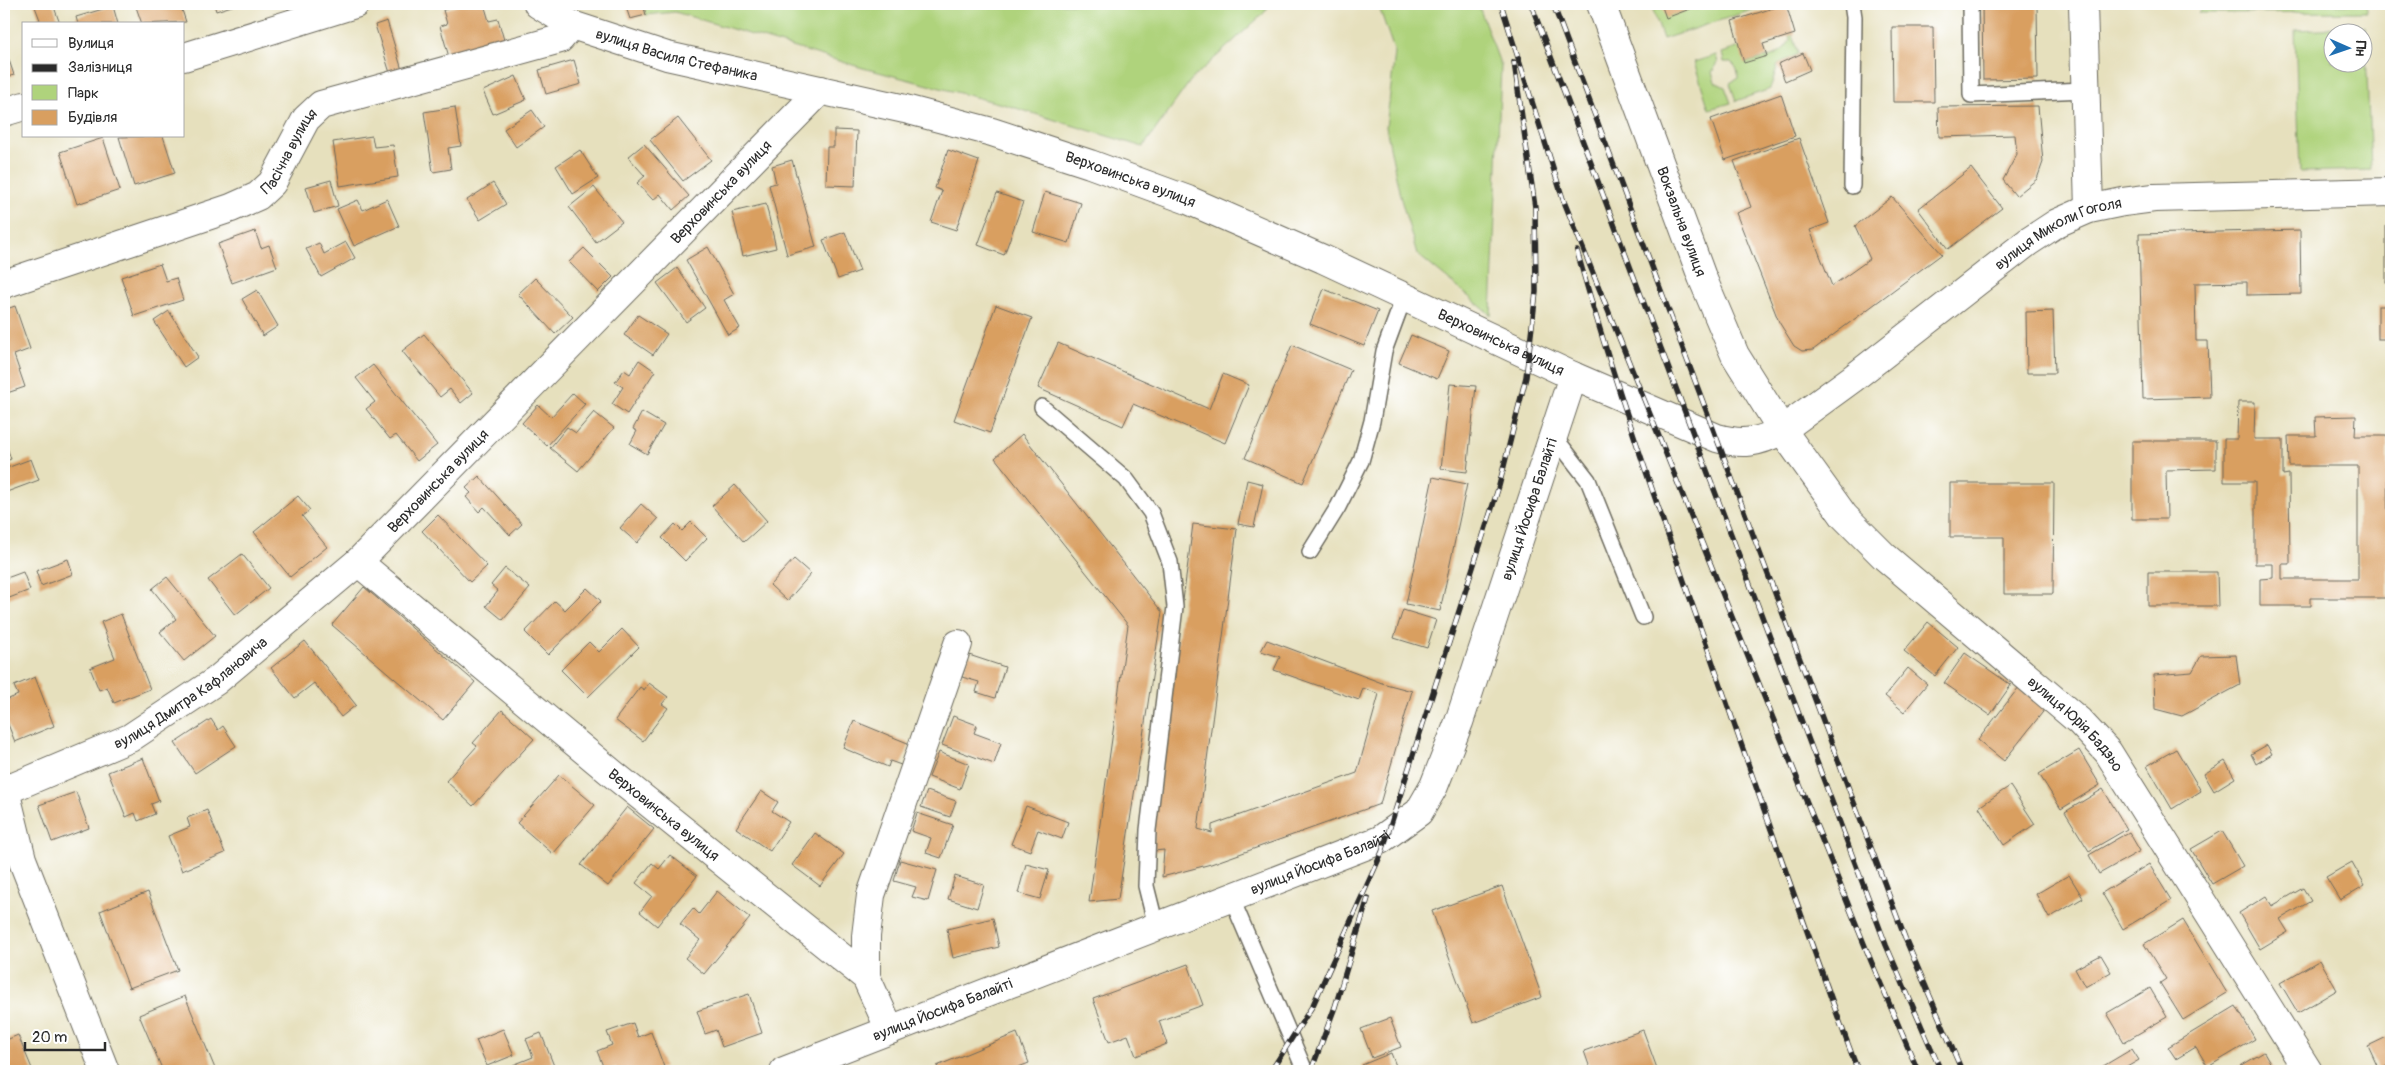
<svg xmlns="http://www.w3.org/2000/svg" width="2395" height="1075" viewBox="0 0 2395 1075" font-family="Pangolin,sans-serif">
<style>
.green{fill:#afd37c;stroke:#6d7f54;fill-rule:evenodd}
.building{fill:#d99f60}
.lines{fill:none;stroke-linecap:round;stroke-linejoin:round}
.service-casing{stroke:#6c6a5e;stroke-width:18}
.minor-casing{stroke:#6c6a5e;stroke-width:30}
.tertiary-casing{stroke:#6c6a5e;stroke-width:30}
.service{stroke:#fff;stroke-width:15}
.minor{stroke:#fff;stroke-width:28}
.tertiary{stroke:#fff;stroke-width:28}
.rail-casing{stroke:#2b2b2b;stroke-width:5.5}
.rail{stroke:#fff;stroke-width:4;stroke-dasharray:11;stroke-linecap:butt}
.labels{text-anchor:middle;stroke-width:4.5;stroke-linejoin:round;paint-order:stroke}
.street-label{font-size:15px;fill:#2b2b2b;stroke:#fff}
</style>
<rect width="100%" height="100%" fill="#fff"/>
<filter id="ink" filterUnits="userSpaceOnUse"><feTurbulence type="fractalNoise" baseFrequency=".02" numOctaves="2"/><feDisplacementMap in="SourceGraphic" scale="10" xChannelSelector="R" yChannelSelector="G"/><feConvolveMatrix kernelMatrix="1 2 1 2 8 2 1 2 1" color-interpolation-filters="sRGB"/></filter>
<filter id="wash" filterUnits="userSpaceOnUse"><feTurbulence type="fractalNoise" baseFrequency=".0096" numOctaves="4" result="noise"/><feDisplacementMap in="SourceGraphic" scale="20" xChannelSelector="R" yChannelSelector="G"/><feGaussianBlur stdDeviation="1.12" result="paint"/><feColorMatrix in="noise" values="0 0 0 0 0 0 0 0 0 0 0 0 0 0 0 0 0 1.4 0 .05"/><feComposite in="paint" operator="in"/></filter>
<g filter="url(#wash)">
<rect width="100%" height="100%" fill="#e6e0bd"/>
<!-- green -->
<g class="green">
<polygon points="643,4 1270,4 1264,13 1191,80 1143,147 1006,105 863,68 675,12 646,15"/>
<polygon points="1378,4 1478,4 1501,66 1491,315 1417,254 1400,196 1386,127 1395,53"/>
<polygon points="1651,4 1661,4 1667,17 1703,4 1770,4 1663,39"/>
<polygon points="2208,4 2366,4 2367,12 2198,13"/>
<path d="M2365 27 2371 170 2300 172 2295 30ZM2362 32V62H2332V32Z"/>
<path d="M1792 34 1798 54 1778 64 1770 89 1736 101 1730 83 1738 78C1738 71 1737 67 1731 62H1724L1722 53 1740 47 1745 63C1762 58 1781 58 1790 40L1789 36Z"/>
<polygon points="1716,55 1718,63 1712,72 1715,82 1725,87 1731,103 1709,109 1694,62"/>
</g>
<g id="blocks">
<!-- building -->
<g class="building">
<polygon points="34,4 53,4 60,24 30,24 40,20"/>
<polygon points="135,4 180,4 186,22 142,24"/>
<polygon points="214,4 238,4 216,11"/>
<polygon points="463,4 484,4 489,21 498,19 504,40 449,57 440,26 447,24 443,10"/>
<polygon points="625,4 643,4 646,15 630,19"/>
<polygon points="1661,4 1703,4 1666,18"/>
<polygon points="1786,4 1795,34 1763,44 1767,56 1744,63 1732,21"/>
<polygon points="1982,4 2037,4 2038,79 1983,80"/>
<polygon points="113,6 118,24 78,24 76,17"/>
<polygon points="387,21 402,70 390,73 375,25"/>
<polygon points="1892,27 1933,27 1934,102 1893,102"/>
<polygon points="4,45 14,75 4,78"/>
<polygon points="1803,53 1810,70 1785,81 1778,64"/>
<polygon points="574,60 581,84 546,94 539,70"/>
<polygon points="516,76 526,100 493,114 483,91"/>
<polygon points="1781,94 1795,136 1725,160 1711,119"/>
<polygon points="2038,106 2043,162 2037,179 2016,196 2003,180 2017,154 2015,135 1939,137 1938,107"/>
<polygon points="455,107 461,146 448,148 451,169 433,172 424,112"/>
<polygon points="532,110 544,127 516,147 504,129"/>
<polygon points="678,118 711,160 683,181 650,140"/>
<polygon points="834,130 857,131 855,186 826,185 827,147 834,147"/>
<polygon points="163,136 175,173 134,186 119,137"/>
<polygon points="372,136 374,147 393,145 398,177 340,186 333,142"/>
<polygon points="103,138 120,190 77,204 60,152"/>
<polygon points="1799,138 1829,223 1810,230 1832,286 1870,259 1855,226 1892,197 1942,254 1813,350 1802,351 1794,346 1779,322 1736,213 1751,207 1734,161"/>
<polygon points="644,144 689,196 673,210 660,194 653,200 637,183 645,176 628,157"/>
<polygon points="580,150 598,178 573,194 556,166"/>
<polygon points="948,150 979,161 956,230 931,222 942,191 935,188"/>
<polygon points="792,160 816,247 787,255 769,185 776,183 772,166"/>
<polygon points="1971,168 2002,208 1948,249 1918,209"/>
<polygon points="331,180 338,206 314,213 306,187"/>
<polygon points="493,183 506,204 480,220 467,200"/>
<polygon points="594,187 622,222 596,242 569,207"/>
<polygon points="1045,192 1081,203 1069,243 1033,232"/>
<polygon points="997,193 1023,202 1004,255 978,245"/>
<polygon points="387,199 399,226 354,246 337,209 358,200 363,210"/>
<polygon points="766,204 776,248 743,256 732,212"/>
<rect x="2386" y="226" width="5" height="57"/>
<polygon points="2300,230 2301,294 2247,295 2247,282 2195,283 2196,341 2208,341 2210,397 2143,399 2139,234"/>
<polygon points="255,231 261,248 269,245 277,267 232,283 218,244"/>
<polygon points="845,232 860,271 838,279 823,240"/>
<polygon points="346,242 355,258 321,277 306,249 319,243 324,254"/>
<polygon points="708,247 734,294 724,300 740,328 728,335 686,260"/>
<polygon points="584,248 613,277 598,292 569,262"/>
<polygon points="160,264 166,281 176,278 183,300 134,316 121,277"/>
<polygon points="677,268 705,308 686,322 657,283"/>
<polygon points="535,278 573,317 555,334 518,294"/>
<polygon points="1324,289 1378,311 1364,346 1310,324"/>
<polygon points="257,290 278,326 263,336 242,299"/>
<polygon points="996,305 1032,318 990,433 954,420"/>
<polygon points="15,306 30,349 14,355 25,387 4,394 4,310"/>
<rect x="2378" y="306" width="13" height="33"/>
<polygon points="169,311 198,357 184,367 154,321"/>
<polygon points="2053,311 2055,373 2027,373 2026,312"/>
<polygon points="638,315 667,334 653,355 624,335"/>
<polygon points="424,334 473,393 461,403 450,389 440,397 402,351"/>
<polygon points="1411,335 1449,351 1437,379 1399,363"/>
<polygon points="1058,343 1209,409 1223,374 1249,385 1225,443 1133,404 1123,426 1038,388"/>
<polygon points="1292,345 1351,370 1303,483 1245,458"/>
<polygon points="639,360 655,371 627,414 612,404 623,387 615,382 624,370 630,374"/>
<polygon points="373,365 437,445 417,461 396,435 390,439 366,409 375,402 356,378"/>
<polygon points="1450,384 1476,386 1467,472 1441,469"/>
<polygon points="573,393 585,404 547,446 522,423 538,405 551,417"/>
<polygon points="2238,402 2255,402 2254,439 2283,439 2283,475 2289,474 2290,564 2282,564 2282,579 2358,579 2358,466 2289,466 2288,436 2316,436 2315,417 2356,416 2355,436 2387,436 2388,598 2311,598 2311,606 2260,606 2260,579 2273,578 2273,564 2255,564 2255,482 2224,482 2224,439 2237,439"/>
<polygon points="594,412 614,428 578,471 550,448 567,427 576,433"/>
<polygon points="642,412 664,425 647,454 630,444 637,431 633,429"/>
<polygon points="1022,434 1162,612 1118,899 1089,902 1128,625 995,458"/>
<polygon points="4,439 11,459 4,462"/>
<polygon points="2132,441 2216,441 2216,469 2166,470 2167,519 2132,519"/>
<polygon points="31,459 39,480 4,493 4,469"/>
<polygon points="479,476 522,524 510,535 484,507 479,512 466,497 471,493 466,488"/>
<polygon points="1433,477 1467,484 1440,611 1406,604"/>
<polygon points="1247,480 1263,484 1254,527 1238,524"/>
<polygon points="1950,483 2054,483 2053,594 2004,594 2004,537 1950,537"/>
<polygon points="735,485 767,521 744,542 712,506"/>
<polygon points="298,496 310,510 302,516 327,547 290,577 254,532"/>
<polygon points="641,504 658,519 637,543 620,528"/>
<polygon points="438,515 487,566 470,582 422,531"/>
<polygon points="691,522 707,538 685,561 662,538 675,524 682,531"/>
<polygon points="1193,524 1237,529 1198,829 1212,833 1212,825 1357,773 1379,694 1363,688 1359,700 1274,670 1280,657 1261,651 1267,640 1382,683 1412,691 1380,804 1211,864 1162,877 1164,850 1154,851 1154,823"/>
<polygon points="242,554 269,588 235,615 208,580"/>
<polygon points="68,559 73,574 41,586 36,571"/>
<polygon points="794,559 811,574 787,601 770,585"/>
<polygon points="505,568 530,588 503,620 486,606 498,591 491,585"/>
<polygon points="23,572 30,590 4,600 4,579"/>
<polygon points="2148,572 2217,572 2218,606 2148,606"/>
<polygon points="167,577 215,636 184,661 160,632 176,619 152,589"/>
<polygon points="364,587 475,682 443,720 332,625"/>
<polygon points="587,588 601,601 548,655 525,632 555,601 565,610"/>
<polygon points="1403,610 1436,620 1427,648 1394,638"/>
<polygon points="121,614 150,689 114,703 107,687 99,690 90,668 115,658 101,622"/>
<polygon points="1928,622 1958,647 1935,676 1904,651"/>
<polygon points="622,629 639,647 588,697 561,670 589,642 599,652"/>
<polygon points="305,641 356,705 341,717 314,683 295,698 271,668"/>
<polygon points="1965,653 2011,685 1990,715 1944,683"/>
<polygon points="969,655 1005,667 995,698 976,692 979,682 962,677"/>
<polygon points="2236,655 2240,685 2182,716 2155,709 2154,675 2192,672 2201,656"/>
<polygon points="1908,668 1927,684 1904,712 1885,696"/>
<polygon points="35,677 54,726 15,742 4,714 4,701 18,695 14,686"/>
<polygon points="649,683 668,697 662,704 668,708 643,741 615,720 640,687 644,690"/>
<polygon points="2019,687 2046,708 2004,761 1978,740"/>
<polygon points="502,710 534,739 473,806 446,781 477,746 473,743"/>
<polygon points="953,716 977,725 974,733 1001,743 994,764 942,745"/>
<polygon points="211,719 218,730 223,726 236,746 195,773 175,743"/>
<polygon points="854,721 910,744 901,765 890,761 888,767 843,748"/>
<polygon points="2267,745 2272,754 2256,764 2251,754"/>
<polygon points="2176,749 2201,791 2172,809 2147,766"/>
<polygon points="2079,750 2100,785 2061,809 2039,774"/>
<polygon points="939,752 969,764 960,789 929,777"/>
<polygon points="143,758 159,801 151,804 155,814 138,821 135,813 126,817 108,772"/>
<polygon points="2225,761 2235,778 2214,791 2204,774"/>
<polygon points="559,775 595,805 553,854 517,823"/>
<polygon points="2010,786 2035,824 2004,845 1979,807"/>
<polygon points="2103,789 2127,829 2089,851 2065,812"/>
<polygon points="761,791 778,802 772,811 789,822 770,851 736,828"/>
<polygon points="927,791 956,801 950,817 921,807"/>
<polygon points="76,792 89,828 52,842 39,805"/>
<polygon points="1026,806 1068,822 1062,839 1038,830 1030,851 1011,844"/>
<polygon points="627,807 654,829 608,886 581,865"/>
<polygon points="207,810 225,853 182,871 168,836 190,827 187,818"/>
<polygon points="917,813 953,825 941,858 926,853 931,838 911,831"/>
<polygon points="2222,831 2243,866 2212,884 2191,849"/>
<polygon points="2129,832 2140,851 2099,874 2089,855"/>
<polygon points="815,833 844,854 820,886 792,865"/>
<polygon points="670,855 697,876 657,926 640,912 652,896 636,883 652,863 659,869"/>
<polygon points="900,860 937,870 928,901 912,897 916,887 894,881"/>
<polygon points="2352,862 2365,885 2340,900 2326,877"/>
<polygon points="1026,864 1049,870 1040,899 1018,893"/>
<polygon points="2149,864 2171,900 2123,929 2102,893"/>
<polygon points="2069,875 2083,898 2049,918 2036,894"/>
<polygon points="955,876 984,885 977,908 948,899"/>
<polygon points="1502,886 1542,997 1473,1023 1432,911"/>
<polygon points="2303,888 2311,901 2280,919 2288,932 2260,949 2239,913 2266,896 2272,906"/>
<polygon points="717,891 750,918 704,974 685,958 700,940 680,924 693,908 699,914"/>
<polygon points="148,892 178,970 129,988 100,911"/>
<polygon points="993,918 999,947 953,958 947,929"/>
<polygon points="2183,920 2227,993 2183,1020 2160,983 2166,979 2144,944"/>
<polygon points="2101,955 2111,972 2085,987 2075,969"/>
<polygon points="2320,960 2337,990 2298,1013 2280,983"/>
<polygon points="1188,964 1203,1005 1159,1021 1167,1044 1136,1056 1128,1035 1109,1042 1093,999"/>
<polygon points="2150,988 2167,1017 2124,1042 2107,1013"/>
<polygon points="749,994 762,1033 722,1047 716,1030 705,1034 697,1011"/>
<polygon points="185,996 216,1071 163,1071 139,1015"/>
<polygon points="2236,1006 2255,1039 2208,1067 2196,1047 2176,1059 2168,1047"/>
<polygon points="1390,1018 1401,1047 1372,1058 1361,1029"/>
<polygon points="633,1023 638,1037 651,1032 664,1067 653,1071 618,1071 616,1067 605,1071 597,1051 612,1045 607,1032"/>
<polygon points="503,1029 514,1055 487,1066 476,1040"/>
<polygon points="1643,1030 1658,1071 1591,1071 1584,1051"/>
<polygon points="541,1033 556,1071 516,1071 513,1065 533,1057 526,1039"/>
<polygon points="1017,1033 1029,1063 1008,1071 939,1071 937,1066"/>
<polygon points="18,1035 33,1071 4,1071 4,1041"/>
<polygon points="2391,1035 2391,1064 2379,1070 2368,1046"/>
<polygon points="2132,1049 2139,1060 2120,1071 2102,1071 2100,1068"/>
<polygon points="2264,1052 2275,1071 2232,1071"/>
<polygon points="1391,1053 1398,1071 1364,1071 1362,1065"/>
</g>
</g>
</g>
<g filter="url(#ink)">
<use href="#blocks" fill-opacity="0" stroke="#6c6a5e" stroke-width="1"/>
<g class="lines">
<defs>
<g id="service">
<polyline points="1852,4 1854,17 1852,186"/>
<polyline points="1970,4 1971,95 2085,90"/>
<polyline points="1042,407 1126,479 1151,513 1170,562 1175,607 1148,830 1146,886 1156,926"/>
<polyline points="1553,435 1588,480 1643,617"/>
<polyline points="1310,552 1338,507 1361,461 1372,421 1384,351 1404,297"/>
<polyline points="1231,897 1305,1071"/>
</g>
<g id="minor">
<polyline points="2083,4 2089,209"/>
<polyline points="184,57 355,4"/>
<path id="s1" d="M821 90 358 562 613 774 866 977 890 1030"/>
<polyline points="4,112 24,106"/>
<path id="s2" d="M4 284 231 208 258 196 272 183 306 119 321 105 560 39 572 25"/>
<path id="s3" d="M1782 430 1852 379 2028 242 2057 223 2089 209 2123 202 2154 198 2391 192"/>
<polyline points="4,786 22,859 105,1071"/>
<path id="s4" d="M4 791 130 738 216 681 358 562"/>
<polyline points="866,977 866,936 871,895 958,644"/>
<path id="s5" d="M784 1071 1380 840 1419 812 1434 786 1459 722 1573 376"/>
</g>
<g id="tertiary">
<path id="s6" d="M538 4 572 25 667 56 905 109 992 132 1090 164 1188 200 1323 259 1573 376 1717 438C1742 445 1759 443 1782 430"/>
<path id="s7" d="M1601 4 1702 277 1735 355 1782 430 1844 516 1884 556 2079 721 2108 752 2308 1071"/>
</g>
</defs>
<!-- service casing -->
<use href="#service" class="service-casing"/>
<!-- minor casing -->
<use href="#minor" class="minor-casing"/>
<!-- tertiary casing -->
<use href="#tertiary" class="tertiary-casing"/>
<!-- service -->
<use href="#service" class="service"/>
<!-- minor -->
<use href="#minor" class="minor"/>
<!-- tertiary -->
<use href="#tertiary" class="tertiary"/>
<defs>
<g id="rail">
<polyline points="1501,4 1563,199 1871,961 1918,1071"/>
<polyline points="1531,4 1886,945 1941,1071"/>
<polyline points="1553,4 1905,938 1962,1071"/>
<path d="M1577 251C1615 387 1662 519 1709 652 1758 792 1806 932 1858 1071"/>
<polyline points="1271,1071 1313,1005 1382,852 1499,486 1526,377 1536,292 1535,207 1514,62"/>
<polyline points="1311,1071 1335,1007 1368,898"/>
</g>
</defs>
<!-- rail casing -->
<use href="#rail" class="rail-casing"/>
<!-- rail -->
<use href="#rail" class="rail"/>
</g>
</g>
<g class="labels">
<!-- street labels -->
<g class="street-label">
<text dy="5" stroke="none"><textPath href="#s6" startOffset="149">вулиця Василя Стефаника</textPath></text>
<text dy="5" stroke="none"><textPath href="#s2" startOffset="324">Пасічна вулиця</textPath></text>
<text dy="5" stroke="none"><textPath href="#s6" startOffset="620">Верховинська вулиця</textPath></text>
<text transform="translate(721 192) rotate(-46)" y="5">Верховинська вулиця</text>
<text dy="5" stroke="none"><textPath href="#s7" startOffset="232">Вокзальна вулиця</textPath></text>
<text dy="5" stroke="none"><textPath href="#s3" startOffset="341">вулиця Миколи Гоголя</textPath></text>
<text dy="5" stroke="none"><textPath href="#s6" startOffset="1025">Верховинська вулиця</textPath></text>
<text transform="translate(438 481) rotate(-46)" y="5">Верховинська вулиця</text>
<text dy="5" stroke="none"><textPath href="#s5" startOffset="1010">вулиця Йосифа Балайті</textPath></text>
<text dy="5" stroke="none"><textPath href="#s4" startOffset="212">вулиця Дмитра Кафлановича</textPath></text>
<text dy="5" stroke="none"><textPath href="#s7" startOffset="882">вулиця Юрія Бадзьо</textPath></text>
<text dy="5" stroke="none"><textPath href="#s1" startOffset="1058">Верховинська вулиця</textPath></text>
<text dy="5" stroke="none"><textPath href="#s5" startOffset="575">вулиця Йосифа Балайті</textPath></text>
<text dy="5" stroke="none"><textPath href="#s5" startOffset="170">вулиця Йосифа Балайті</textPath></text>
</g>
</g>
<!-- margin -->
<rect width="2395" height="1075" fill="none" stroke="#fff" stroke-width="20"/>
<!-- legend -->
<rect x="22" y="22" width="162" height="115" fill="#ffffff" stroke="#aaaaaa"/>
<rect x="32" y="39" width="25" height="8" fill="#ffffff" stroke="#aaaaaa"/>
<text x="68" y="48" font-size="15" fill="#2b2b2b">Вулиця</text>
<rect x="32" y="64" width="25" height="8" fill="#2b2b2b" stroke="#aaaaaa"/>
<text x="68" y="72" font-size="15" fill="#2b2b2b">Залізниця</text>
<rect x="32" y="85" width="25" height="15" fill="#afd37c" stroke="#aaaaaa"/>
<text x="68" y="98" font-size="15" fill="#2b2b2b">Парк</text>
<rect x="32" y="110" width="25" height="15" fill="#d99f60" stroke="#aaaaaa"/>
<text x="68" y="122" font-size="15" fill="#2b2b2b">Будівля</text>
<!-- north arrow -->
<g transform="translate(2348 48) rotate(92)"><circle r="24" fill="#ffffff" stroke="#aaaaaa"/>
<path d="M0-4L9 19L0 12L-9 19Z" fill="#1f6fb2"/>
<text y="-8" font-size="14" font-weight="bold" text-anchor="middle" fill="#2b2b2b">Пн</text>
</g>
<!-- scale -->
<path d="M25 1042v8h80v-8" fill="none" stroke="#2b2b2b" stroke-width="2.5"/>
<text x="32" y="1042" font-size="15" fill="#2b2b2b" stroke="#ffffff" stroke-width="4" paint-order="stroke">20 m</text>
</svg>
